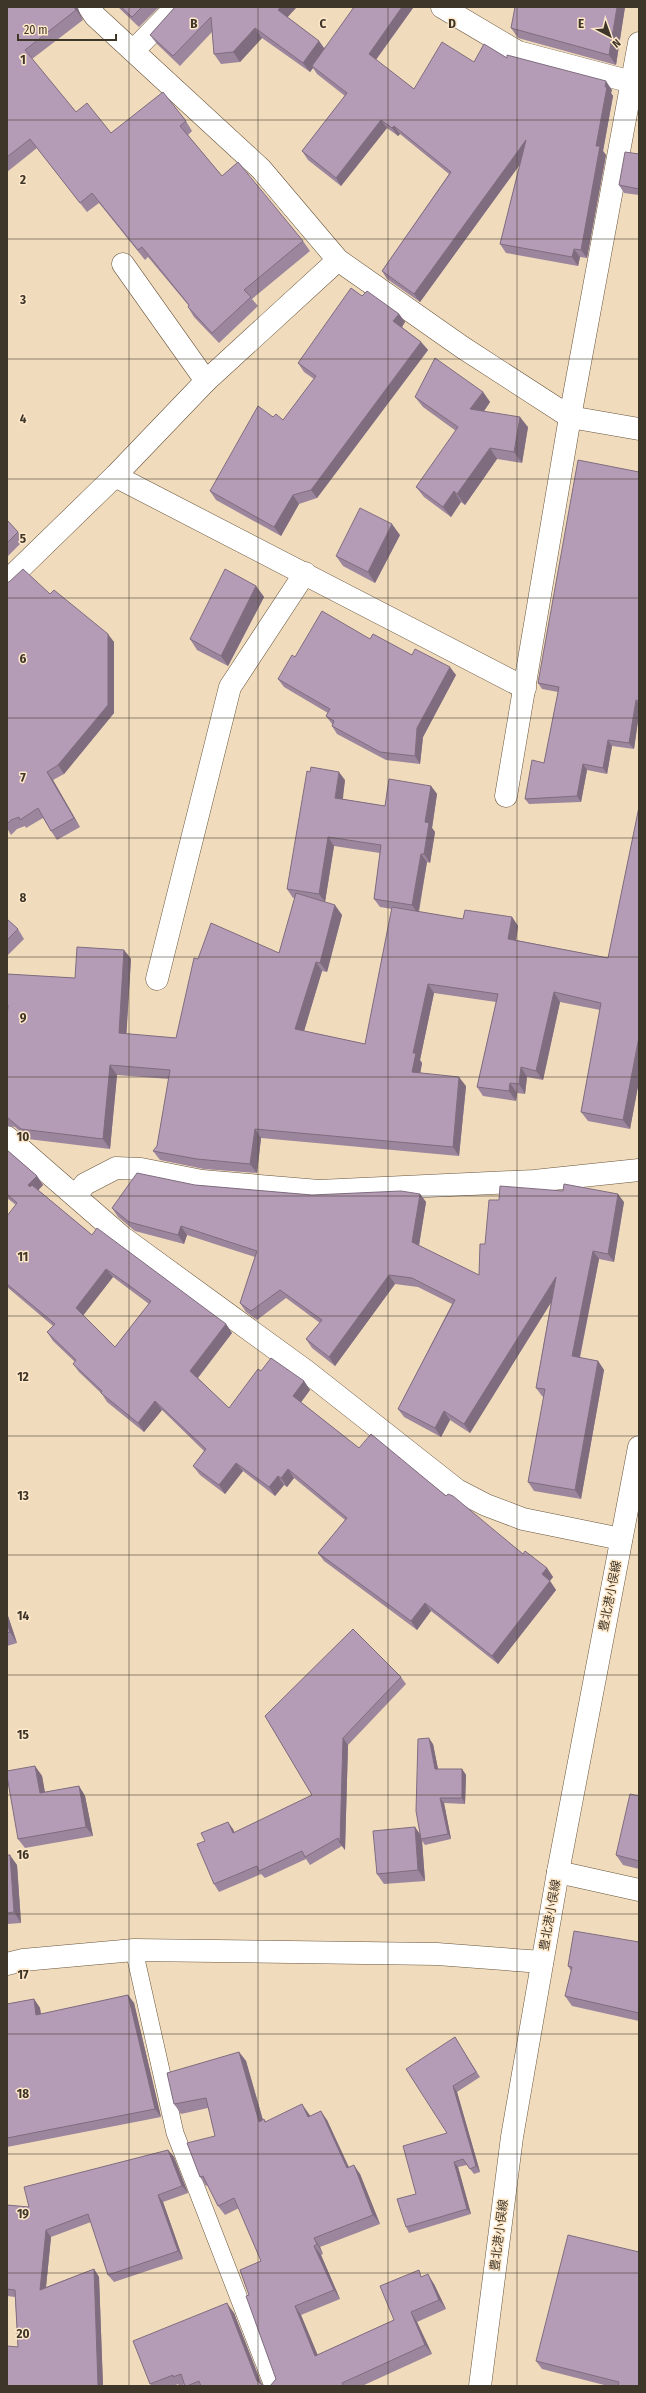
<svg xmlns="http://www.w3.org/2000/svg" width="646" height="2393" viewBox="0 0 646 2393" font-family="'Fira Sans Condensed','Noto Sans JP',sans-serif">
<style>
.lines{fill:none;stroke-linecap:round;stroke-linejoin:round}
.lane-casing{stroke:#68553b;stroke-width:18}
.street-casing{stroke:#68553b;stroke-width:23}
.secondary-casing{stroke:#68553b;stroke-width:23}
.lane{stroke:#fff;stroke-width:17}
.street{stroke:#fff;stroke-width:22}
.secondary{stroke:#fff;stroke-width:22}
.wall{fill:#9c869d;fill-rule:evenodd}
.shaded-wall{fill:#7f6d7f}
.building{fill:#b59cb6;stroke:#7f6d7f;fill-rule:evenodd}
.grid{fill:none;stroke:#3f362a;stroke-width:1;stroke-opacity:0.55}
.labels{text-anchor:middle;stroke-width:3;stroke-linejoin:round;paint-order:stroke}
.street-label{font-size:12px;fill:#3f362a;stroke:#fee8c9}
.grid-label{font-size:13px;text-anchor:middle;font-weight:bold;fill:#3f362a;stroke:#fee8c9;stroke-width:3;stroke-linejoin:round;paint-order:stroke}
</style>
<rect width="100%" height="100%" fill="#f1dbbd"/>
<g class="lines">
<defs>
<polyline id="lane" points="134,1950 175,2133 273,2386"/>
<g id="street">
<polyline points="89,7 95,16 261,169 338,260 462,347 570,417 639,429"/>
<polyline points="442,7 518,52 632,82"/>
<polyline points="134,50 176,7"/>
<polyline points="123,264 206,381"/>
<polyline points="115,476 525,688"/>
<polyline points="7,581 115,476 206,381 338,260"/>
<polyline points="506,796 570,417 639,43"/>
<polyline points="157,979 230,687 305,573"/>
<polyline points="7,1137 122,1237 306,1371 457,1490 486,1505 523,1519 621,1539"/>
<polyline points="76,1195 85,1184 116,1168 141,1169 202,1181 319,1191 534,1181 639,1170"/>
<polyline points="558,1872 639,1890"/>
</g>
<g id="secondary">
<polyline points="7,1964 23,1960 134,1950 437,1954 542,1962"/>
<polyline points="480,2386 512,2137 558,1872 639,1447"/>
</g>
</defs>
<!-- lane casing -->
<use href="#lane" class="lane-casing"/>
<!-- street casing -->
<use href="#street" class="street-casing"/>
<!-- secondary casing -->
<use href="#secondary" class="secondary-casing"/>
<!-- lane -->
<use href="#lane" class="lane"/>
<!-- street -->
<use href="#street" class="street"/>
<!-- secondary -->
<use href="#secondary" class="secondary"/>
</g>
<!-- wall -->
<g class="wall">
<polygon points="7,7 77,7 83,20 32,59 76,112 111,133 186,121 192,131 188,135 222,176 303,241 310,251 252,299 258,306 219,343 194,317 188,307 189,306 148,257 145,260 99,203 87,212 37,148 7,172"/>
<polygon points="118,7 159,7 139,27"/>
<polygon points="175,7 287,17 319,41 324,48 368,7 413,8 376,60 414,89 474,62 507,58 612,90 611,93 613,96 603,151 606,155 587,258 580,257 578,266 506,253 500,244 520,164 420,302 387,279 382,271 449,174 400,134 398,136 387,128 341,186 308,160 302,151 345,96 317,74 313,68 310,72 262,38 240,62 221,64 214,54 212,32 180,66 157,44 150,35"/>
<polygon points="625,7 616,65 518,38 511,28"/>
<polygon points="639,154 639,195 624,193 619,185"/>
<polygon points="362,296 399,314 405,322 402,327 421,342 428,350 317,498 299,504 281,536 216,500 210,491 273,417 283,420 314,379 304,372 298,363"/>
<polygon points="483,392 490,402 484,411 528,427 522,463 497,459 465,505 461,502 451,517 424,497 416,487 456,431 423,407 415,397"/>
<polygon points="639,472 639,714 634,749 612,746 607,774 587,770 581,802 529,804 525,799 544,763 558,692 542,689 538,683"/>
<polygon points="7,520 18,532 24,540 7,557"/>
<polygon points="400,535 375,583 343,566 336,556"/>
<polygon points="7,582 50,594 114,642 114,713 64,774 53,780 80,827 57,840 51,831 43,818 26,828 25,826 17,829 11,835 7,828"/>
<polygon points="256,586 264,597 228,666 197,650 190,639"/>
<polygon points="370,639 412,655 456,675 423,737 420,764 386,760 337,734 332,726 332,724 326,716 328,713 284,687 278,679 295,657"/>
<path d="M345 780 342 799 385 806 431 786 437 794 432 828 435 832 430 863 427 862 419 912 463 919 512 917 518 926 516 940 608 958 639 807V1081L630 1129 588 1121 581 1112 600 1010 560 1002 543 1080 527 1077 525 1094 517 1093 516 1101 483 1096 477 1087 496 1002 434 993 420 1060 422 1063 420 1073 466 1086 459 1156 261 1138 257 1173 204 1169 160 1160 153 1151 157 1146 169 1079 117 1075 110 1149 28 1139 15 1127 7 1126V974L75 978 124 950 131 959 126 1034 176 1038 198 959 279 953 295 898H293L287 889ZM334 846 380 853 374 899 380 907 392 909 365 1044 304 1031 322 971 327 972 342 915 325 902Z"/>
<polygon points="7,919 18,929 24,939 7,956"/>
<path d="M7 1150 37 1176 43 1185 38 1190 92 1235 226 1324 232 1333 198 1378 229 1408 261 1371 304 1381 310 1390 301 1402 359 1448 446 1496 523 1554 547 1568 553 1577 550 1581 556 1590 498 1664 431 1611 417 1630 324 1561 318 1553 345 1520 294 1478 287 1487 284 1485 275 1496 243 1471 225 1494 200 1475 193 1466 204 1451 162 1410 144 1432 107 1402 102 1394 79 1372 73 1364 75 1362 53 1341 47 1332 53 1326 7 1287V1216L16 1205 7 1198ZM113 1277 149 1304 115 1347 83 1315Z"/>
<polygon points="195,1185 312,1195 420,1194 426,1202 419,1246 479,1275 485,1244 624,1202 614,1262 599,1259 580,1358 598,1361 604,1370 581,1499 534,1491 528,1482 544,1397 542,1396 536,1388 551,1302 470,1433 450,1420 441,1437 404,1417 398,1409 452,1304 418,1287 395,1284 335,1366 312,1348 306,1339 320,1323 286,1298 257,1320 246,1312 240,1303 255,1257 187,1235 184,1244 135,1231 118,1217 112,1208"/>
<polygon points="7,1614 8,1616 17,1643 7,1646"/>
<polygon points="401,1677 406,1684 348,1745 345,1850 342,1846 310,1865 306,1859 265,1878 261,1874 219,1892 214,1884 205,1841 233,1829 234,1833 312,1795 265,1716"/>
<polygon points="433,1744 438,1769 462,1769 466,1775 465,1804 444,1803 451,1839 425,1845 422,1841 425,1881 384,1884 377,1874 415,1827 420,1835"/>
<polygon points="35,1766 42,1776 45,1793 79,1786 85,1796 93,1836 25,1848 18,1839"/>
<polygon points="639,1796 639,1869 623,1865 616,1855"/>
<polygon points="7,1855 17,1865 21,1923 7,1924"/>
<polygon points="639,1942 639,2021 572,2006 565,1996 571,1971 568,1966"/>
<polygon points="128,1995 134,2003 161,2117 7,2147 7,2004 34,1999 40,2008 41,2014"/>
<polygon points="455,2037 480,2077 457,2092 480,2172 474,2174 467,2165 458,2167 471,2214 409,2233 406,2227 416,2194 447,2133"/>
<polygon points="239,2052 246,2061 263,2120 266,2121 309,2114 310,2116 327,2120 349,2167 360,2174 380,2224 320,2247 323,2254 321,2255 340,2299 301,2315 317,2355 394,2320 423,2276 434,2284 446,2309 417,2322 432,2354 362,2386 270,2386 276,2379 249,2295 261,2261 239,2208 225,2215 218,2206 208,2185 206,2186 200,2177 215,2136 208,2108 181,2114 174,2104"/>
<polygon points="168,2150 174,2157 188,2193 163,2202 183,2259 114,2282 108,2275 91,2222 51,2237 46,2287 94,2269 99,2277 103,2386 7,2386 18,2347 15,2297 7,2296 7,2205 29,2207"/>
<polygon points="234,2313 262,2384 264,2386 185,2386 185,2384 181,2386 179,2386 178,2384 174,2386 152,2386 150,2384"/>
<polygon points="536,2361 639,2386 608,2386 542,2369"/>
</g>
<!-- shaded-wall -->
<g class="shaded-wall">
<polygon points="74,7 77,7 83,20 76,10"/>
<polygon points="281,7 297,7 285,20 278,10"/>
<polygon points="402,7 412,7 413,8 374,62 369,54"/>
<polygon points="617,7 625,7 616,65 609,55"/>
<polygon points="255,28 262,38 240,62 233,52"/>
<polygon points="319,41 326,51 312,66 313,68 310,72 303,63"/>
<polygon points="606,81 612,90 611,93 613,96 603,151 606,155 587,258 581,250"/>
<polygon points="381,120 387,128 341,186 336,178"/>
<polygon points="394,126 400,134 398,136 392,128"/>
<polygon points="526,140 532,148 420,302 414,294"/>
<polygon points="574,249 580,257 578,266 572,257"/>
<polygon points="399,314 405,322 400,330 393,321"/>
<polygon points="421,342 428,350 317,498 311,490"/>
<polygon points="483,392 490,402 478,420 470,409"/>
<polygon points="520,417 528,427 522,463 514,452"/>
<polygon points="490,448 497,459 465,505 457,494"/>
<polygon points="454,491 461,502 451,517 443,507"/>
<polygon points="293,495 299,504 281,536 274,527"/>
<polygon points="392,524 400,535 375,583 368,572"/>
<polygon points="256,586 264,597 228,666 221,656"/>
<polygon points="108,634 114,642 114,713 64,774 58,765"/>
<polygon points="450,667 456,675 423,737 420,764 415,756 417,728"/>
<polygon points="636,700 639,705 639,714 634,749 629,743"/>
<polygon points="608,740 612,746 607,774 603,768"/>
<polygon points="583,764 587,770 581,802 577,796"/>
<polygon points="47,772 53,780 80,827 74,818"/>
<polygon points="339,772 345,780 342,807 335,798"/>
<polygon points="431,786 437,794 432,828 435,832 430,863 424,854 425,822"/>
<polygon points="328,837 334,846 325,902 319,894"/>
<polygon points="421,854 427,862 418,914 412,905"/>
<polygon points="335,905 342,915 327,972 320,963"/>
<polygon points="512,917 518,926 515,948 508,939"/>
<polygon points="124,950 131,959 126,1042 119,1033"/>
<polygon points="316,962 322,971 302,1038 295,1029"/>
<polygon points="428,984 434,993 420,1060 422,1063 419,1081 412,1072 413,1053"/>
<polygon points="554,992 560,1002 543,1080 536,1071"/>
<polygon points="639,1037 639,1081 630,1129 623,1120"/>
<polygon points="110,1065 117,1075 110,1149 103,1139"/>
<polygon points="521,1067 527,1077 525,1094 519,1084"/>
<polygon points="459,1077 466,1086 459,1156 453,1147"/>
<polygon points="510,1083 517,1093 516,1101 509,1091"/>
<polygon points="255,1129 261,1138 257,1173 250,1164"/>
<polygon points="37,1176 43,1185 35,1194 28,1185"/>
<polygon points="420,1194 426,1202 418,1251 412,1242"/>
<polygon points="618,1194 624,1202 614,1262 608,1254"/>
<polygon points="181,1226 187,1235 184,1244 178,1235"/>
<polygon points="593,1251 599,1259 578,1365 572,1356"/>
<polygon points="106,1269 113,1277 82,1317 76,1308"/>
<polygon points="389,1275 395,1284 335,1366 329,1357"/>
<polygon points="556,1277 562,1285 470,1433 464,1424"/>
<polygon points="226,1324 232,1333 196,1380 190,1371"/>
<polygon points="598,1361 604,1370 581,1499 575,1490"/>
<polygon points="304,1381 310,1390 299,1405 293,1396"/>
<polygon points="155,1401 162,1410 144,1432 138,1423"/>
<polygon points="444,1411 450,1420 441,1437 435,1428"/>
<polygon points="236,1463 243,1471 225,1494 219,1485"/>
<polygon points="288,1469 294,1478 287,1487 281,1478"/>
<polygon points="278,1476 284,1485 275,1496 269,1487"/>
<polygon points="547,1568 553,1577 548,1583 542,1574"/>
<polygon points="550,1581 556,1590 498,1664 492,1656"/>
<polygon points="425,1603 431,1611 417,1630 411,1621"/>
<polygon points="7,1614 8,1616 17,1643 10,1632 7,1624"/>
<polygon points="343,1738 348,1745 345,1850 340,1843"/>
<polygon points="429,1738 433,1744 439,1774 435,1769"/>
<polygon points="35,1766 42,1776 47,1803 40,1793"/>
<polygon points="462,1769 466,1775 465,1804 462,1798"/>
<polygon points="79,1786 85,1796 93,1836 86,1827"/>
<polygon points="440,1798 444,1803 451,1839 448,1834"/>
<polygon points="228,1822 233,1829 238,1841 233,1833"/>
<polygon points="415,1827 422,1837 421,1839 422,1841 425,1881 418,1870"/>
<polygon points="10,1855 17,1865 21,1923 14,1912"/>
<polygon points="128,1995 134,2003 161,2117 155,2109"/>
<polygon points="34,1999 40,2008 42,2023 36,2015"/>
<polygon points="239,2052 246,2061 266,2131 259,2122"/>
<polygon points="453,2086 457,2092 480,2172 476,2166"/>
<polygon points="302,2104 309,2114 315,2126 308,2117"/>
<polygon points="321,2111 327,2120 353,2177 347,2168"/>
<polygon points="168,2150 174,2157 188,2193 182,2186"/>
<polygon points="454,2162 458,2167 471,2214 467,2209"/>
<polygon points="354,2165 360,2174 380,2224 373,2215"/>
<polygon points="158,2195 163,2202 183,2259 178,2251"/>
<polygon points="46,2230 51,2237 45,2297 40,2290"/>
<polygon points="314,2238 320,2247 323,2254 317,2244"/>
<polygon points="314,2246 321,2255 340,2299 334,2290"/>
<polygon points="94,2269 99,2277 103,2386 98,2386"/>
<polygon points="428,2274 434,2284 446,2309 439,2300"/>
<polygon points="227,2303 234,2313 262,2386 257,2381"/>
<polygon points="295,2306 301,2315 322,2365 315,2356"/>
<polygon points="411,2312 417,2322 432,2354 425,2345"/>
</g>
<!-- building -->
<g class="building">
<polygon points="7,7 74,7 76,10 25,50 76,112 87,103 111,133 163,92 186,121 180,126 222,176 238,162 303,241 244,290 251,297 212,333 188,307 189,305 142,247 138,250 92,193 80,203 30,139 7,157"/>
<polygon points="121,7 142,7 132,17"/>
<polygon points="175,7 281,7 278,10 319,41 303,63 255,28 233,52 214,54 211,17 173,56 150,35"/>
<polygon points="354,7 402,7 369,54 414,89 442,42 474,62 484,44 507,58 507,55 606,81 605,87 607,87 596,146 600,146 581,250 574,249 572,257 500,244 526,140 414,294 382,271 451,172 394,126 392,128 381,120 336,178 302,151 347,93 312,66"/>
<polygon points="515,7 617,7 609,55 511,28"/>
<polygon points="625,152 639,154 639,189 619,185"/>
<polygon points="351,288 362,296 367,291 399,314 393,321 421,342 311,490 293,495 274,527 210,491 258,406 273,417 276,414 283,420 316,376 298,363"/>
<polygon points="435,358 483,392 470,409 520,417 514,452 490,448 457,494 454,491 443,507 416,487 458,427 415,397"/>
<polygon points="578,460 639,472 639,701 636,700 629,743 608,740 603,768 583,764 577,796 525,799 532,760 544,763 559,687 538,683"/>
<polygon points="360,508 392,524 368,572 336,556"/>
<polygon points="7,520 18,532 7,543"/>
<polygon points="23,569 50,594 54,590 108,634 108,705 58,765 47,772 74,818 51,831 38,808 20,820 19,817 11,820 7,824 7,582 9,582"/>
<polygon points="225,569 256,586 221,656 190,639"/>
<polygon points="322,611 370,639 373,634 412,655 415,649 450,667 417,728 415,756 380,752 332,726 334,721 326,716 330,709 278,679 292,655 295,657"/>
<polygon points="311,767 339,772 335,798 385,806 389,779 431,786 425,822 429,823 424,854 421,854 412,905 374,899 381,845 328,837 319,894 287,889 307,771 310,772"/>
<polygon points="639,807 639,1037 623,1120 581,1112 601,1003 554,992 536,1071 521,1067 519,1084 510,1083 509,1091 477,1087 498,994 428,984 413,1053 416,1053 412,1072 459,1077 453,1147 255,1129 250,1164 197,1159 153,1151 157,1146 170,1070 110,1065 103,1139 21,1129 8,1118 7,1118 7,1019 8,1005 7,1006 7,974 75,978 77,947 124,950 119,1033 176,1038 194,958 198,959 211,923 279,953 296,893 335,905 320,963 316,962 295,1029 365,1044 392,907 463,919 465,910 512,917 508,939 608,958"/>
<polygon points="7,919 18,929 7,940"/>
<path d="M7 1150 37 1176 28 1185 30 1187 32 1185 92 1235 97 1228 226 1324 190 1371 229 1408 258 1369 261 1371 271 1358 304 1381 293 1396 359 1448 371 1434 446 1496 448 1494 453 1496 523 1554 525 1551 547 1568 542 1574 550 1581 492 1656 425 1603 411 1621 318 1553 347 1518 288 1469 281 1478 278 1476 269 1487 236 1463 219 1485 193 1466 206 1449 155 1401 138 1423 101 1393 102 1391 73 1364 76 1360 47 1332 55 1324 7 1284V1216L17 1203 7 1194ZM106 1269 151 1301 115 1347 76 1308Z"/>
<polygon points="137,1173 195,1185 312,1195 401,1191 420,1194 412,1242 479,1275 480,1244 485,1244 489,1200 499,1200 500,1186 563,1191 564,1184 618,1194 608,1254 593,1251 572,1356 598,1361 575,1490 528,1482 545,1389 536,1388 556,1277 464,1424 444,1411 435,1428 398,1409 455,1300 412,1278 389,1275 329,1357 306,1339 322,1320 280,1290 251,1311 240,1303 257,1251 181,1226 178,1235 129,1222 112,1208"/>
<polygon points="7,1624 10,1632 7,1633"/>
<polygon points="353,1629 401,1677 343,1738 340,1843 338,1838 305,1857 302,1851 259,1871 257,1866 214,1884 197,1844 205,1841 201,1833 228,1822 233,1833 312,1795 265,1716"/>
<polygon points="429,1738 435,1769 462,1769 462,1798 440,1798 448,1834 421,1839 416,1811 418,1739"/>
<polygon points="35,1766 40,1793 79,1786 86,1827 18,1839 7,1776 7,1771"/>
<polygon points="630,1794 639,1796 639,1861 616,1855"/>
<polygon points="415,1827 418,1870 377,1874 373,1831"/>
<polygon points="7,1855 10,1855 14,1912 7,1913"/>
<polygon points="574,1931 639,1942 639,2013 565,1996 572,1967 568,1966"/>
<polygon points="128,1995 155,2109 7,2138 7,2004 34,1999 36,2015"/>
<polygon points="455,2037 476,2072 453,2086 476,2166 470,2169 463,2159 454,2162 467,2209 406,2227 397,2199 416,2194 403,2146 447,2133 406,2069"/>
<polygon points="239,2052 259,2122 264,2119 265,2122 302,2104 308,2117 321,2111 347,2168 354,2165 373,2215 314,2238 317,2244 314,2246 334,2290 295,2306 315,2356 394,2320 380,2286 419,2270 421,2277 428,2274 439,2300 411,2312 425,2345 342,2383 343,2386 270,2386 276,2379 246,2296 249,2295 240,2270 261,2261 234,2198 218,2206 203,2176 200,2177 187,2143 215,2136 206,2098 174,2104 167,2073"/>
<polygon points="168,2150 182,2186 158,2195 178,2251 108,2275 88,2214 46,2230 40,2290 94,2269 98,2386 7,2386 7,2346 18,2347 15,2290 7,2289 7,2205 29,2207 24,2187"/>
<polygon points="568,2235 639,2252 639,2386 618,2386 619,2382 536,2361"/>
<polygon points="227,2303 257,2381 264,2386 201,2386 199,2381 187,2386 185,2386 181,2374 173,2377 173,2375 150,2384 133,2341"/>
</g>
<!-- grid -->
<path class="grid" d="M129 7V2386M258 7V2386M388 7V2386M517 7V2386M7 120H639M7 239H639M7 359H639M7 479H639M7 598H639M7 718H639M7 838H639M7 957H639M7 1077H639M7 1196H639M7 1316H639M7 1436H639M7 1555H639M7 1675H639M7 1795H639M7 1914H639M7 2034H639M7 2154H639M7 2273H639"/>
<g class="labels">
<!-- street labels -->
<g class="street-label">
<text transform="translate(610 1596) rotate(-79)" y="4">豊北港小俣線</text>
<text transform="translate(550 1915) rotate(-80)" y="4">豊北港小俣線</text>
<text transform="translate(499 2235) rotate(-83)" y="4">豊北港小俣線</text>
</g>
</g>
<g class="grid-label">
<text x="194" y="28">B</text>
<text x="323" y="28">C</text>
<text x="452" y="28">D</text>
<text x="581" y="28">E</text>
<text x="23" y="64">1</text>
<text x="23" y="184">2</text>
<text x="23" y="304">3</text>
<text x="23" y="423">4</text>
<text x="23" y="543">5</text>
<text x="23" y="663">6</text>
<text x="23" y="782">7</text>
<text x="23" y="902">8</text>
<text x="23" y="1022">9</text>
<text x="23" y="1141">10</text>
<text x="23" y="1261">11</text>
<text x="23" y="1381">12</text>
<text x="23" y="1500">13</text>
<text x="23" y="1620">14</text>
<text x="23" y="1739">15</text>
<text x="23" y="1859">16</text>
<text x="23" y="1979">17</text>
<text x="23" y="2098">18</text>
<text x="23" y="2218">19</text>
<text x="23" y="2338">20</text>
</g>
<!-- border -->
<rect width="646" height="2393" fill="none" stroke="#3f362a" stroke-width="16"/>
<!-- north arrow -->
<g transform="translate(610 36) rotate(139)" stroke="#fee8c9" stroke-width="3" paint-order="stroke">
<path d="M0-3L7 15L0 10L-7 15Z" fill="#3f362a"/>
<text y="-6" font-size="11" font-weight="bold" text-anchor="middle" fill="#3f362a">N</text>
</g>
<!-- scale -->
<path d="M18 34v6h98v-6" fill="none" stroke="#3f362a" stroke-width="2"/>
<text x="24" y="34" font-size="12" fill="#3f362a" stroke="#fee8c9" stroke-width="3" paint-order="stroke">20 m</text>
</svg>
